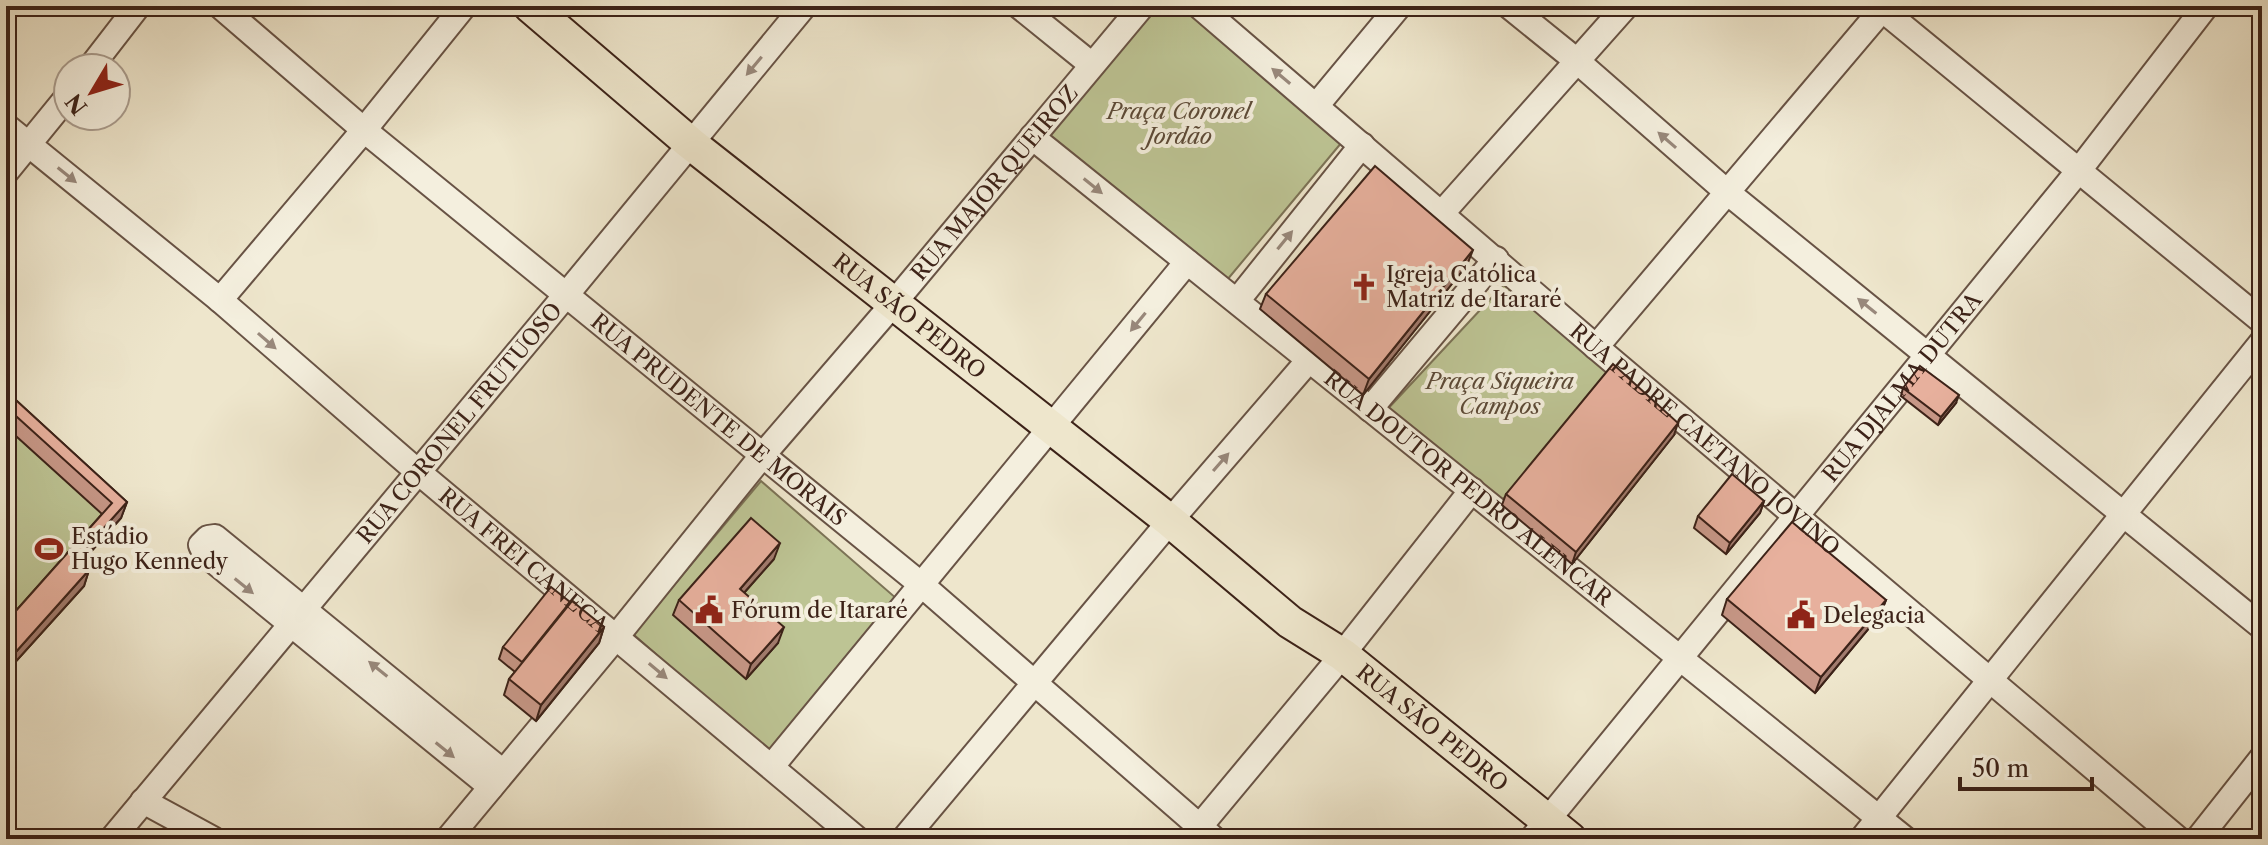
<svg xmlns="http://www.w3.org/2000/svg" width="2268" height="845" viewBox="0 0 2268 845" font-family="'Libre Caslon Text',serif">
<style>
.green{fill:#bdc494;stroke:#7c7356;stroke-width:2}
.lines{fill:none;stroke-linecap:round;stroke-linejoin:round}
.minor-casing{stroke:#685345;stroke-width:28}
.major-casing{stroke:#3c2218;stroke-width:36}
.minor{stroke:#f4efde;stroke-width:24}
.major{stroke:#eee6cc;stroke-width:32}
.wall{fill:#c79787;stroke:#3c2218;stroke-width:2}
.shaded-wall{fill:#a27b6e;stroke:#3c2218;stroke-width:2}
.building{fill:#e7b09d;stroke:#3c2218;stroke-width:2}
.oneway{fill:#98887b}
.labels{text-anchor:middle;stroke-width:8;stroke-linejoin:round;paint-order:stroke}
.park-label{font-size:22px;font-style:italic;fill:#5c4a37;stroke:#f4efde}
.street-label{font-size:22px;fill:#3c2218;stroke:#f4efde}
.poi-label{font-size:22px;fill:#3c2218;stroke:#f4efde;text-anchor:start}
</style>
<rect width="100%" height="100%" fill="#eee6cc"/>
<filter id="stains"><feTurbulence type="fractalNoise" baseFrequency=".0025" numOctaves="4"/><feColorMatrix values="0 0 0 0 .2 0 0 0 0 .09 0 0 0 0 .02 0 0 0 .5 -.17"/></filter>
<radialGradient id="worn" r=".72"><stop offset=".6" stop-color="#630" stop-opacity="0"/><stop offset="1" stop-color="#630" stop-opacity=".3"/></radialGradient>
<!-- green -->
<g class="green">
<polygon points="1153,6 1185,6 1342,142 1227,280 1047,137"/>
<polygon points="1510,278 1613,370 1498,505 1383,414"/>
<polygon points="6,412 121,518 71,574 84,586 9,669 6,667"/>
<polygon points="761,481 897,599 768,753 633,634"/>
</g>
<g class="lines">
<defs>
<g id="minor">
<path id="s1" d="M220 6 364 130 923 586 1214 839"/>
<polyline points="1019,6 1092,65"/>
<path id="s2" d="M1199 6 1596 347 2178 839"/>
<polyline points="1509,6 1577,61 1727,192 2262,627"/>
<polyline points="1878,6 2262,321"/>
<polyline points="90,68 138,6"/>
<polyline points="1316,106 1399,6"/>
<path id="s3" d="M6 126 220 300 417 471 857 839"/>
<path id="s4" d="M1032 137 1905 839"/>
<polyline points="6,172 68,96"/>
<polyline points="1442,213 1626,6"/>
<polyline points="220,300 364,130 464,6"/>
<polyline points="1237,301 1362,145"/>
<polyline points="1596,347 1885,6"/>
<polyline points="1370,409 1496,259"/>
<polyline points="772,766 1187,262"/>
<polyline points="491,787 205,554 201,545 208,538 215,537 503,772"/>
<polyline points="143,801 213,839"/>
<polyline points="1191,837 1330,670 1472,490"/>
<path id="s5" d="M112 839 566 295 804 6"/>
<path id="s6" d="M448 839 616 637 761 457 893 304 1142 6"/>
<polyline points="904,839 1170,521 1309,360"/>
<path id="s7" d="M1532 839 2080 169 2206 6"/>
<polyline points="1862,839 2262,342"/>
<polyline points="2198,839 2262,758"/>
</g>
<g id="major">
<path id="s8" d="M530 6 690 143 1170 521 1290 622 1343 655 1570 839"/>
</g>
</defs>
<!-- minor casing -->
<use href="#minor" class="minor-casing"/>
<!-- major casing -->
<use href="#major" class="major-casing"/>
<!-- minor -->
<use href="#minor" class="minor"/>
<!-- major -->
<use href="#major" class="major"/>
</g>
<!-- wall -->
<g class="wall">
<polygon points="1467,265 1363,395 1260,309 1266,294"/>
<polygon points="1903,388 1956,403 1938,425 1901,396"/>
<polygon points="6,391 127,502 121,518 81,563 89,570 84,586 9,669 6,667 6,622 102,514 6,427"/>
<polygon points="1674,435 1572,564 1502,505 1506,494"/>
<polygon points="1764,501 1760,513 1726,554 1694,528 1698,516"/>
<polygon points="774,559 744,593 778,643 746,679 673,615 679,600"/>
<polygon points="1727,599 1886,600 1880,615 1815,693 1722,615"/>
<polygon points="570,602 604,627 599,643 536,721 504,695 509,679 515,672 499,659 503,647"/>
</g>
<!-- shaded-wall -->
<g class="shaded-wall">
<polygon points="1473,250 1467,265 1363,395 1369,379"/>
<polygon points="1959,395 1956,403 1938,425 1941,417"/>
<polygon points="1678,423 1674,435 1572,564 1576,552"/>
<polygon points="1764,501 1760,513 1726,554 1730,543"/>
<polygon points="127,502 121,518 70,574 76,559"/>
<polygon points="780,543 774,559 734,604 740,589"/>
<polygon points="89,570 84,586 9,669 14,654"/>
<polygon points="1886,600 1880,615 1815,693 1821,677"/>
<polygon points="604,627 599,643 536,721 541,705"/>
<polygon points="784,627 778,643 746,679 751,664"/>
</g>
<!-- building -->
<g class="building">
<polygon points="1375,166 1473,250 1369,379 1266,294"/>
<polygon points="1613,364 1678,423 1576,552 1506,494"/>
<polygon points="1920,366 1959,395 1941,417 1903,388"/>
<polygon points="6,391 127,502 76,559 89,570 14,654 6,646 6,622 112,503 6,407"/>
<polygon points="1732,474 1764,501 1730,543 1698,516"/>
<polygon points="751,518 780,543 740,589 784,627 751,664 679,600"/>
<polygon points="1792,522 1886,600 1821,677 1727,599"/>
<polygon points="551,587 570,602 522,662 503,647"/>
<polygon points="572,601 604,627 541,705 509,679"/>
</g>
<!-- one-way arrows -->
<defs><path id="oneway-solid" d="M-6-.8H1V-3.2L6.5 0L1 3.2V.8H-6Z" transform="scale(2)"/></defs>
<g class="oneway">
<use href="#oneway-solid" transform="translate(754 66) rotate(130)"/>
<use href="#oneway-solid" transform="translate(1281 76) rotate(-140)"/>
<use href="#oneway-solid" transform="translate(1667 140) rotate(-139)"/>
<use href="#oneway-solid" transform="translate(67 175) rotate(39)"/>
<use href="#oneway-solid" transform="translate(1093 186) rotate(39)"/>
<use href="#oneway-solid" transform="translate(1285 240) rotate(-51)"/>
<use href="#oneway-solid" transform="translate(1867 306) rotate(-141)"/>
<use href="#oneway-solid" transform="translate(1138 322) rotate(129)"/>
<use href="#oneway-solid" transform="translate(267 341) rotate(41)"/>
<use href="#oneway-solid" transform="translate(1221 462) rotate(-49)"/>
<use href="#oneway-solid" transform="translate(244 586) rotate(39)"/>
<use href="#oneway-solid" transform="translate(378 669) rotate(-141)"/>
<use href="#oneway-solid" transform="translate(658 671) rotate(40)"/>
<use href="#oneway-solid" transform="translate(445 750) rotate(39)"/>
</g>
<!-- icons -->
<defs>
<symbol id="church-bare" viewBox="-9 -9 18 18"><path d="M-1.2-6h2.4v3.5h3.3v2.4h-3.3V6h-2.4V-.1h-3.3v-2.4h3.3Z" fill="#8f2418" stroke="#f4efde" stroke-width="2.5" paint-order="stroke"/></symbol>
<symbol id="stadium-bare" viewBox="-9 -9 18 18"><path d="M0-5a6.5 5 0 1 0 0 10a6.5 5 0 1 0 0-10ZM-3.5-1.8h7v3.6h-7Z" fill="#8f2418" stroke="#f4efde" stroke-width="2.5" paint-order="stroke"/></symbol>
<symbol id="civic-bare" viewBox="-9 -9 18 18"><path d="M-.6-6.5H3V-4.5H.6V-3L4-1V1h2V6H-6V1h2V-1L-.6-3ZM-1.2 2.5V6h2.4V2.5Z" fill="#8f2418" stroke="#f4efde" stroke-width="2.5" paint-order="stroke"/></symbol>
</defs>
<g fill-rule="evenodd">
<use href="#church-bare" x="1344" y="267" width="40" height="40"/>
<use href="#stadium-bare" x="29" y="529" width="40" height="40"/>
<use href="#civic-bare" x="689" y="590" width="40" height="40"/>
<use href="#civic-bare" x="1781" y="595" width="40" height="40"/>
</g>
<g class="labels">
<!-- park labels -->
<g class="park-label">
<text x="1179" y="119">Praça Coronel<tspan x="1179" dy="25">Jordão</tspan></text>
<text x="1500" y="389">Praça Siqueira<tspan x="1500" dy="25">Campos</tspan></text>
</g>
<!-- street labels -->
<g class="street-label">
<text dy="8" stroke="none"><textPath href="#s6" startOffset="854">RUA MAJOR QUEIROZ</textPath></text>
<text dy="8" stroke="none"><textPath href="#s8" startOffset="490">RUA SÃO PEDRO</textPath></text>
<text dy="8" stroke="none"><textPath href="#s7" startOffset="584">RUA DJALMA DUTRA</textPath></text>
<text dy="8" stroke="none"><textPath href="#s1" startOffset="648">RUA PRUDENTE DE MORAIS</textPath></text>
<text dy="8" stroke="none"><textPath href="#s5" startOffset="542">RUA CORONEL FRUTUOSO</textPath></text>
<text dy="8" stroke="none"><textPath href="#s2" startOffset="666">RUA PADRE CAETANO JOVINO</textPath></text>
<text dy="8" stroke="none"><textPath href="#s4" startOffset="560">RUA DOUTOR PEDRO ALENCAR</textPath></text>
<text dy="8" stroke="none"><textPath href="#s3" startOffset="676">RUA FREI CANECA</textPath></text>
<text dy="8" stroke="none"><textPath href="#s8" startOffset="1156">RUA SÃO PEDRO</textPath></text>
</g>
<!-- poi labels -->
<g class="poi-label">
<text x="1386" y="282">Igreja Católica<tspan x="1386" dy="25">Matriz de Itararé</tspan></text>
<text x="71" y="544">Estádio<tspan x="71" dy="25">Hugo Kennedy</tspan></text>
<text x="731" y="618">Fórum de Itararé</text>
<text x="1823" y="623">Delegacia</text>
</g>
</g>
<!-- margin -->
<rect width="2268" height="845" fill="none" stroke="#eee6cc" stroke-width="32"/>
<rect x="8" y="8" width="2252" height="829" fill="none" stroke="#3c2218" stroke-width="4"/>
<rect x="16" y="16" width="2236" height="813" fill="none" stroke="#3c2218" stroke-width="2"/>
<!-- north arrow -->
<g transform="translate(92 92) rotate(232)"><circle r="38" fill="#f4efde" stroke="#aa9d8f" stroke-width="2"/>
<path d="M0-6L14 30L0 20L-14 30Z" fill="#8f2418"/>
<text y="-12" font-size="22" font-weight="bold" text-anchor="middle" fill="#3c2218">N</text>
</g>
<!-- scale -->
<path d="M1960 777v12h132v-12" fill="none" stroke="#3c2218" stroke-width="4"/>
<text x="1972" y="777" font-size="24" fill="#3c2218" stroke="#f4efde" stroke-width="6" paint-order="stroke">50 m</text>
<rect width="100%" height="100%" filter="url(#stains)"/>
<rect width="100%" height="100%" fill="url(#worn)"/>
</svg>
